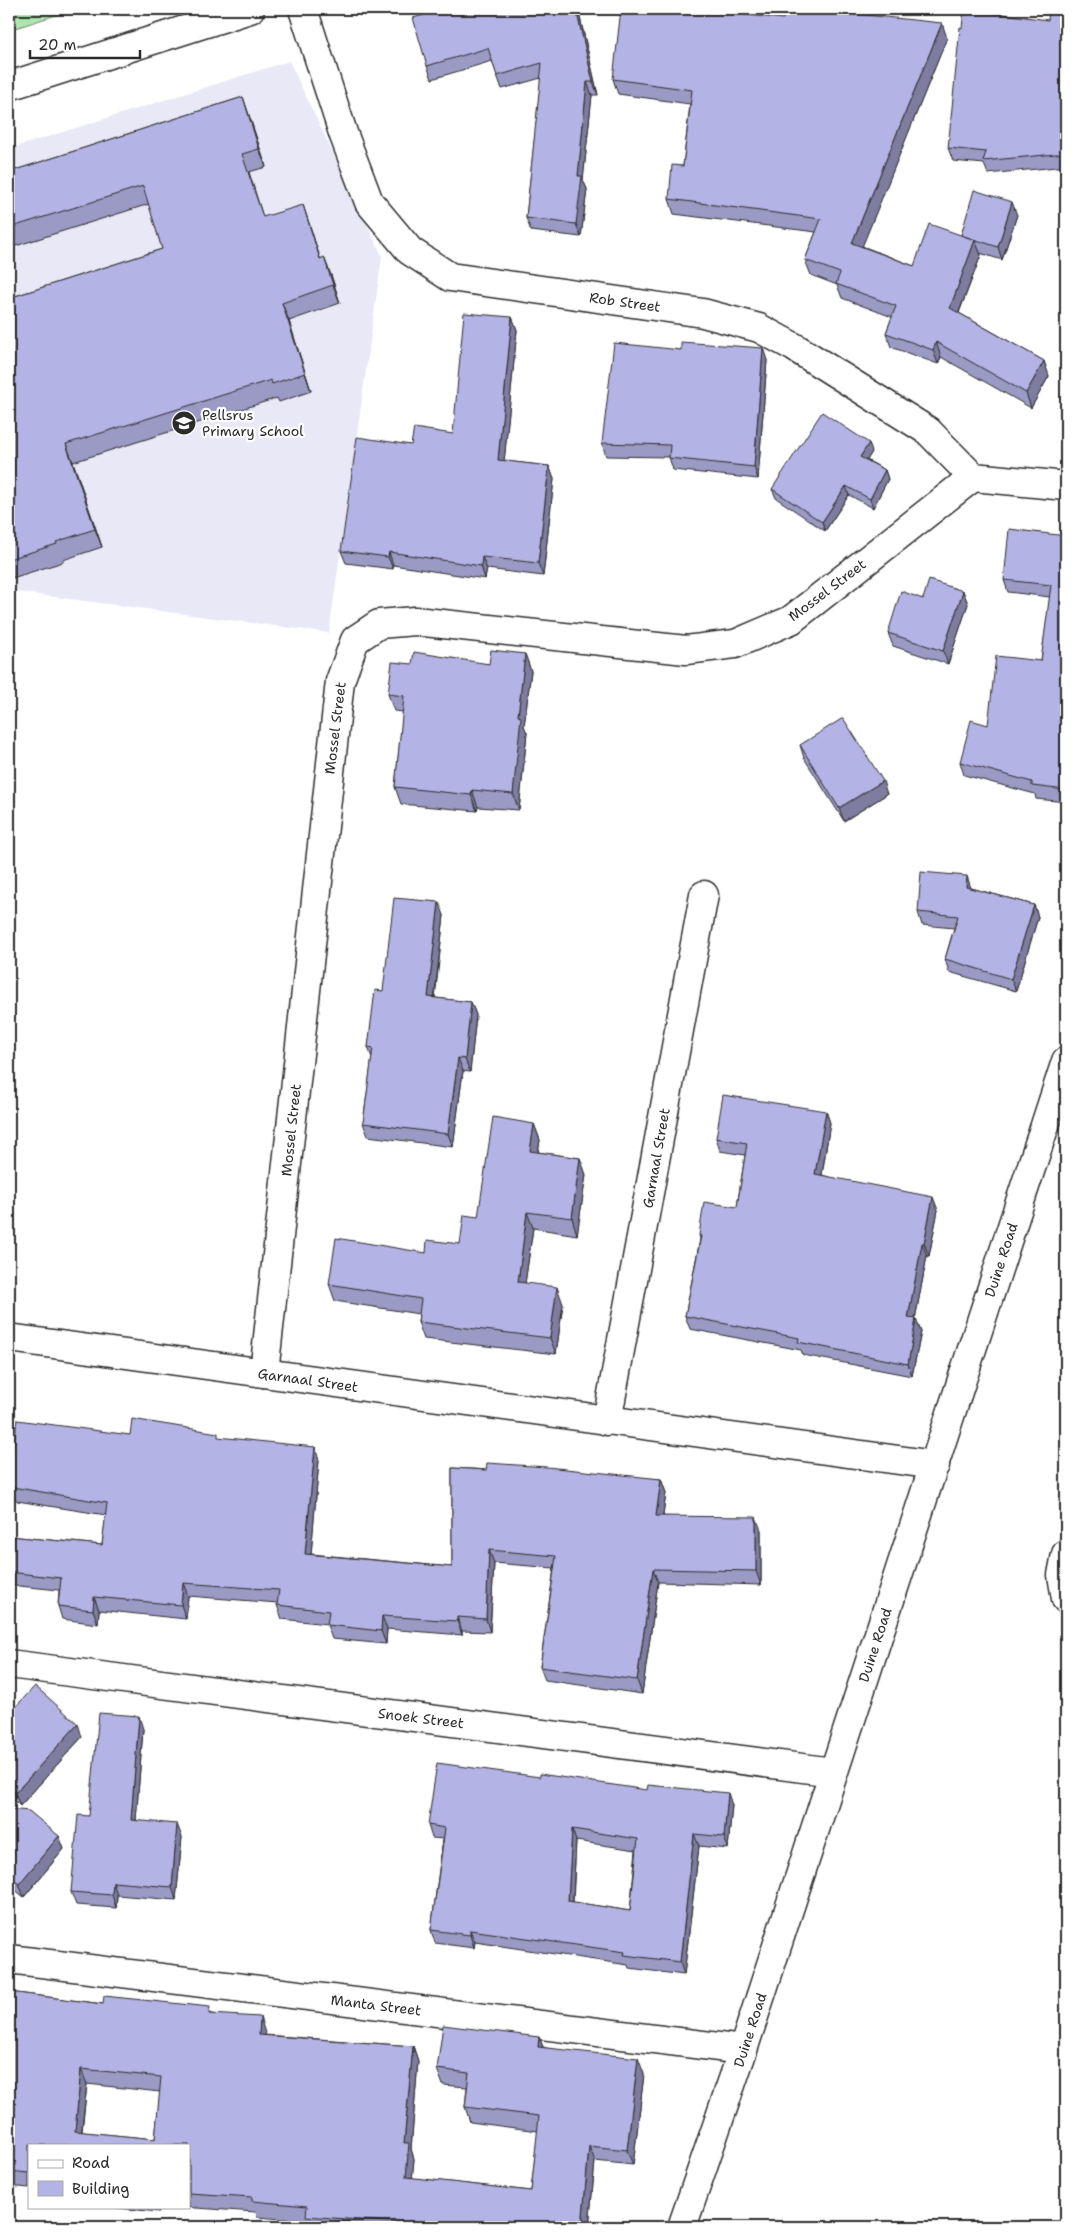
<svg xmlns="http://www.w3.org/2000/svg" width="1075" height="2236" viewBox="0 0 1075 2236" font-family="'Shantell Sans',sans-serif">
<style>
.built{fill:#e8e8f7}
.green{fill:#ace8ae;stroke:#6c8a6c}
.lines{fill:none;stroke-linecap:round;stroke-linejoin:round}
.minor-casing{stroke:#2b2b2b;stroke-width:31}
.minor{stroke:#fff;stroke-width:28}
.wall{fill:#9b9ac5;stroke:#2b2b2b;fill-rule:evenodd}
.shaded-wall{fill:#7e7da0;stroke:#2b2b2b}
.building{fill:#b4b3e5;stroke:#2b2b2b;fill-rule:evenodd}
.labels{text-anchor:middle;stroke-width:4.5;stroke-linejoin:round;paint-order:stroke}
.street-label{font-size:14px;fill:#2b2b2b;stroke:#fff}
.poi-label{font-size:14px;fill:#2b2b2b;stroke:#fff;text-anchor:start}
</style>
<rect width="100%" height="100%" fill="#fff"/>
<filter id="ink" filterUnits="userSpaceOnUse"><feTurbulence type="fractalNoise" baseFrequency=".02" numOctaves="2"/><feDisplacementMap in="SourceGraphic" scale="10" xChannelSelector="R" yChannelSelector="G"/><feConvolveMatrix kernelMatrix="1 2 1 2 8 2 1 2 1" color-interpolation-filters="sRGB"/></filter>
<g filter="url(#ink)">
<!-- built -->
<polygon class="built" points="289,61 382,256 329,633 9,591 9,149"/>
<!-- green -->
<polygon class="green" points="9,9 75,9 9,30"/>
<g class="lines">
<defs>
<g id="minor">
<polyline points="303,9 343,133 369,202 410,251 450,277 703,313 759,328 794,347 928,431 973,477 1066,486"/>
<polyline points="9,86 250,9"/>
<polyline points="9,1338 935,1465"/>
<polyline points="264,1373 340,681 355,640 379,624 415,621 686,650 735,644 791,620 973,477"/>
<polyline points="607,1421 704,895"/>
<polyline points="1066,1554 1062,1575 1066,1599"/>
<polyline points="9,1664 833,1772"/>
<polyline points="9,1959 743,2050"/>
<polyline points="682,2227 743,2050 1066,1061"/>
</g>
</defs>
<!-- minor casing -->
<use href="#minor" class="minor-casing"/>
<!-- minor -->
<use href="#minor" class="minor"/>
</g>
<!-- wall -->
<g class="wall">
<polygon points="578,9 598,95 592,95 583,180 587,189 581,237 531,231 526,218 541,78 502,89 492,61 432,79 427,66"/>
<polygon points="1066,9 1066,166 988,174 984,164 953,161 948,148 1048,20"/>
<polygon points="845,13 947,38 862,246 914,266 961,235 1017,215 1002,260 980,253 981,255 959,313 1044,361 1049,376 1031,408 941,357 938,364 891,347 886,333 892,317 842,298 837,285 811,275 805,260 816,232 674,214 669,199 683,166 690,104 618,94 613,79 783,19"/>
<polygon points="243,97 266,167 249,172 263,217 309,223 320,258 331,275 340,303 289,321 311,391 279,402 277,398 73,462 102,547 63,560 63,562 9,579 9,298 162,249 149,204 9,248 9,172"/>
<polygon points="512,317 517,330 504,461 549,466 554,479 543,576 487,569 485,579 393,565 393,569 346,563 341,551 453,434"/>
<polygon points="681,350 767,360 758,479 673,470 669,457 606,456 602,443"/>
<polygon points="872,452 867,460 885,470 888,479 873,508 849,495 825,531 776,498 772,489"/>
<polygon points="1066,536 1066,802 1036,799 1035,794 964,775 960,762 988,725 1041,661 1050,597 1008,592 1004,580"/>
<polygon points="963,591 968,604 948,664 893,646 888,633 923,599"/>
<polygon points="525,654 531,671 524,726 527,733 519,810 478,807 477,811 401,804 395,787 403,712 394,711 388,694 412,664 489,664"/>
<polygon points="800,745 887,794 844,821 804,758"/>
<polygon points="971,888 1034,905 1038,917 1016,991 949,972 945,959 954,928 922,925 918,912"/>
<polygon points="444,915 435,998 471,1002 476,1015 470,1072 463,1071 453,1147 368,1136 363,1123 372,1058 368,1047 383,991"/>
<polygon points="826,1111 830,1123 822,1175 938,1210 929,1256 927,1256 915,1319 916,1319 921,1332 912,1376 803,1355 801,1350 690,1329 685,1316 700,1239 699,1235 737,1207 745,1155 720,1151 716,1138"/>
<polygon points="534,1124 540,1140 538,1152 580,1158 586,1175 577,1235 533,1228 525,1283 563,1304 556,1354 424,1339 418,1322 419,1314 335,1301 329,1284 426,1253 460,1244 478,1217"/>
<polygon points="130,1435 220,1438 319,1460 311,1554 452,1567 452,1468 661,1479 666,1493 663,1516 761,1530 761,1585 658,1582 642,1694 545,1680 540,1667 554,1568 494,1563 490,1632 462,1631 462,1635 387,1629 386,1644 332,1639 327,1625 327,1624 282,1619 277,1605 278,1603 188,1596 186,1619 99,1610 98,1624 62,1619 58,1606 59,1590 9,1585 9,1536 102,1545 106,1515 17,1501 16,1499 14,1498 9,1484"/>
<polygon points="9,1714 82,1737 20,1806 9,1795"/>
<polygon points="143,1729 136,1820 182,1837 176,1900 117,1895 116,1908 76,1905 71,1892 89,1816"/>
<path d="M732 1805 728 1849 699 1846 684 1975 629 1968 628 1965 475 1942 474 1948 435 1943 431 1930 443 1839 432 1838 428 1825ZM576 1841 636 1850 630 1911 573 1902Z"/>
<polygon points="9,1809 59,1836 64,1849 24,1897 9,1885"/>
<path d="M9 1992 103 2004 212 2014 265 2033V2035L413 2046 418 2061 411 2149 414 2159 412 2178 531 2191 538 2131 470 2122 465 2107 467 2087 443 2085 437 2069 539 2037 543 2047 644 2074 633 2165 595 2161 589 2227H310L308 2221 257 2217 256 2212 181 2207H189V2145H29V2188L9 2186ZM87 2084 160 2092 155 2139 82 2132Z"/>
<polygon points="117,2207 160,2207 159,2212 117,2208"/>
</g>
<!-- shaded-wall -->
<g class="shaded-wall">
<polygon points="576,9 578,9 598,95 593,82"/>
<polygon points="838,9 845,9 843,27 837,12"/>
<polygon points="942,23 947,38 858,257 852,243"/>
<polygon points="587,82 592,95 583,180 587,189 581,237 576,224 578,176"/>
<polygon points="243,97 249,115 266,167 259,149"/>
<polygon points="1012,202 1017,215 1002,260 998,247"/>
<polygon points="303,205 309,223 326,277 320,259"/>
<polygon points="975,240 981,255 955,322 950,308"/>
<polygon points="324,257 331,275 340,303 333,285"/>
<polygon points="282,303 289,321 311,391 305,373"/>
<polygon points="512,317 517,330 503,473 498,460"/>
<polygon points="936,342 941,357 938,364 933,350"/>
<polygon points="763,348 767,360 758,479 754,467"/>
<polygon points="1044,361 1049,376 1031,408 1026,393"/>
<polygon points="869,443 872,452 863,466 860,457"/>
<polygon points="66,444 73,462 102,547 95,529"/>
<polygon points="549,466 554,479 543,576 538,563"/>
<polygon points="885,470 888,479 873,508 870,499"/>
<polygon points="846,486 849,495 825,531 822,522"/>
<polygon points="389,552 393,565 393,569 388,557"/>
<polygon points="482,557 487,569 485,579 481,566"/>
<polygon points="963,591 968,604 948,664 943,651"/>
<polygon points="525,654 531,671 524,726 527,733 519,810 513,794 518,716"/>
<polygon points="883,781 887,794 844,821 839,808"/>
<polygon points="472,790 478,807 477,811 471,795"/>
<polygon points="967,876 971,888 970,899 966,887"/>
<polygon points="439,902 444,915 433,1010 428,997"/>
<polygon points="1034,905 1038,917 1016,991 1011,979"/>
<polygon points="471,1002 476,1015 470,1072 465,1059"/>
<polygon points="458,1058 463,1071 453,1147 448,1134"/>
<polygon points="826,1111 830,1123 820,1187 815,1174"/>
<polygon points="534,1124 540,1140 536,1167 530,1151"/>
<polygon points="580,1158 586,1175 577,1235 572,1218"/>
<polygon points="933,1197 938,1210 929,1256 924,1243"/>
<polygon points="527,1212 533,1228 523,1298 518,1282"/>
<polygon points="922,1243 927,1256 913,1330 908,1318"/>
<polygon points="557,1287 563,1304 556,1354 550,1338"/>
<polygon points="916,1319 921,1332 912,1376 908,1364"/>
<polygon points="315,1447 319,1460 310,1567 305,1554"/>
<polygon points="661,1479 666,1493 661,1529 656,1516"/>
<polygon points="756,1517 761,1530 761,1585 756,1571"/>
<polygon points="489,1550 494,1563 490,1632 486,1619"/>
<polygon points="653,1569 658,1582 642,1694 637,1680"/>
<polygon points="183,1583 188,1596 186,1619 181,1605"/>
<polygon points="94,1597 99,1610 98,1624 93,1610"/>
<polygon points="382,1616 387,1629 386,1644 381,1631"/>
<polygon points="457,1617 462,1631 462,1635 457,1621"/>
<polygon points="139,1716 143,1729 135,1833 131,1820"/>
<polygon points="78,1724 82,1737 20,1806 15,1793"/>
<polygon points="728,1793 732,1805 728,1849 724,1837"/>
<polygon points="177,1824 182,1837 176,1900 172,1887"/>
<polygon points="572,1829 576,1841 572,1914 568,1901"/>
<polygon points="694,1834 699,1846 684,1975 680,1962"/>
<polygon points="59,1836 64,1849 24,1897 19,1884"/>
<polygon points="113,1882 117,1895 116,1908 112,1895"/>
<polygon points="470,1930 475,1942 474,1948 470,1935"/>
<polygon points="260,2017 265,2033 264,2050 259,2035"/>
<polygon points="539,2037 545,2052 538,2047"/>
<polygon points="413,2046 418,2061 411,2149 414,2159 411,2193 406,2177 404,2143"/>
<polygon points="638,2058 644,2074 633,2165 627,2150"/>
<polygon points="81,2069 87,2084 80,2145 75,2131"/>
<polygon points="589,2146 595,2161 589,2227 582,2227"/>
</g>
<!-- building -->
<g class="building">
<polygon points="445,9 576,9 593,82 587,82 578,176 582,176 576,224 526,218 542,63 497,76 488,48 427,66 413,18"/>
<polygon points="621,9 697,9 783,19 784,9 838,9 837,12 942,23 852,243 914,266 929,224 975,240 950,308 1044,361 1026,393 936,342 933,350 886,333 896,306 836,284 840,273 805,260 821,219 669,199 672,165 683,166 692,90 613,79"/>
<polygon points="964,9 1048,20 1049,9 1066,9 1066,153 983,161 986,152 948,148 960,27 962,28"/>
<polygon points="243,97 259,149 242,154 263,217 303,205 320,259 324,257 333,285 282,303 305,373 272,384 271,380 66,444 95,529 56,542 57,544 9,559 9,298 162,249 143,186 9,228 9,172"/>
<polygon points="974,190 1012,202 998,247 961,235"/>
<polygon points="464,313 512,317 498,460 549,466 538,563 482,557 481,566 389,552 388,557 341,551 357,437 411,445 414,428 453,434"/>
<polygon points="681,342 763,348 754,467 669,458 670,445 602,443 614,343 681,350"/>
<polygon points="822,412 869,443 860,457 885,470 870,499 846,486 822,522 772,489"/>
<polygon points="1009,529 1066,536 1066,790 1032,786 1032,782 960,762 971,720 988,725 996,656 1041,661 1051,585 1004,580"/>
<polygon points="929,580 963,591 943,651 888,633 901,591 923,599"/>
<polygon points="491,650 525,654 518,716 521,717 513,794 472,790 471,795 395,787 404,696 388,694 392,662 412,664 414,652 489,664"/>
<polygon points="843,718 883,781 839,808 800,745"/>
<polygon points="921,872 967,876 966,887 1034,905 1011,979 945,959 958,916 918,912"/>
<polygon points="394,898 439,902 428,997 471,1002 465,1059 458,1058 448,1134 363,1123 373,1048 368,1047 375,990 383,991"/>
<polygon points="723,1095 826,1111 815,1174 933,1197 924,1243 922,1243 908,1318 916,1319 908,1364 798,1342 799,1338 685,1316 701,1236 699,1235 704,1202 737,1207 747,1143 716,1138"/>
<polygon points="493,1117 534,1124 530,1151 580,1158 572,1218 527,1212 518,1282 557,1287 550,1338 418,1322 421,1299 329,1284 336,1238 426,1253 427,1240 460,1244 464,1215 478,1217"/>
<polygon points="132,1419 218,1433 218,1437 315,1447 305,1554 452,1567 452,1468 486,1470 487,1463 547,1467 661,1479 656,1516 756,1517 756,1571 653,1569 637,1680 540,1667 556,1556 489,1550 486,1619 457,1617 457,1621 382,1616 381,1631 327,1625 329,1611 277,1605 279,1590 183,1583 181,1605 94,1597 93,1610 58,1606 61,1578 9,1572 9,1536 102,1545 107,1503 12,1487 12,1485 9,1485 17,1420 130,1435"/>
<polygon points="35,1686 78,1724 15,1793 9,1787 9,1714"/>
<polygon points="99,1713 139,1716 131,1820 177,1824 172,1887 113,1882 112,1895 71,1892 78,1815 89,1816"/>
<path d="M437 1763 540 1777V1774L647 1790 648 1785 728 1793 724 1837 694 1834 680 1962 624 1955 625 1952 470 1930V1935L431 1930 445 1828 428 1825ZM572 1829 638 1839 630 1911 568 1901Z"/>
<polygon points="9,1809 29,1811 59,1836 19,1884 9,1876"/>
<path d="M9 1992 103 2004 104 1996 210 2007 209 2014 260 2017 259 2035 413 2046 404 2143H409L406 2177 531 2191 539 2116 465 2107 469 2073 437 2069 443 2025 539 2037 538 2047 638 2058 627 2150 589 2146 582 2227H421L414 2226V2224L306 2216 307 2206 252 2201V2197L189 2193V2145H29V2173L9 2171ZM81 2069 161 2077 155 2139 75 2131Z"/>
</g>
</g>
<!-- icons -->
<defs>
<symbol id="school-disc" viewBox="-11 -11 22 22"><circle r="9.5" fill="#2b2b2b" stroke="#fff"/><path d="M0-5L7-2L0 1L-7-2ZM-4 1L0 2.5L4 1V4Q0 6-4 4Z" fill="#fff"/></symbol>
</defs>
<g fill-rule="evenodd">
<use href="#school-disc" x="170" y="409" width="28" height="28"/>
</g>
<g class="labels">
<!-- street labels -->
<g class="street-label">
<text transform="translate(625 302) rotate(8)" y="5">Rob Street</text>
<text transform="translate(827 590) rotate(-37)" y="5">Mossel Street</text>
<text transform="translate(335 728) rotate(-83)" y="5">Mossel Street</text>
<text transform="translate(291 1130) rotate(-84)" y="5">Mossel Street</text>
<text transform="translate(656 1158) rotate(-80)" y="5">Garnaal Street</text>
<text transform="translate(1001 1260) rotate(-72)" y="5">Duine Road</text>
<text transform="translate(308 1380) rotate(8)" y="5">Garnaal Street</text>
<text transform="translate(875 1645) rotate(-72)" y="5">Duine Road</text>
<text transform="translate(421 1718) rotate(7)" y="5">Snoek Street</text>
<text transform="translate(376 2005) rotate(7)" y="5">Manta Street</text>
<text transform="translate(750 2030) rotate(-72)" y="5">Duine Road</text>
</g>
<!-- poi labels -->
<g class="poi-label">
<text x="202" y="420">Pellsrus<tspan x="202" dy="16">Primary School</tspan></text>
</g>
</g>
<!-- margin -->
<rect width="1075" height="2236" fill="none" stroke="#fff" stroke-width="30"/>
<rect x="15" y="15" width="1045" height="2206" fill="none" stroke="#2b2b2b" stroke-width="2" filter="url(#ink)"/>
<!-- legend -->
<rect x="28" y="2144" width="162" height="65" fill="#ffffff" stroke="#aaaaaa"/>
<rect x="38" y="2160" width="25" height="8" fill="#ffffff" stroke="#aaaaaa"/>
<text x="72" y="2168" font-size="15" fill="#2b2b2b">Road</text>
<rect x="38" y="2181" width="25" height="15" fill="#b4b3e5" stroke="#aaaaaa"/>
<text x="72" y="2194" font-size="15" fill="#2b2b2b">Building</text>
<!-- scale -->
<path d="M30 50v8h110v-8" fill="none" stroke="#2b2b2b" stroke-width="2.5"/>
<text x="38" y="50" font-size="15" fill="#2b2b2b" stroke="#ffffff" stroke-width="4" paint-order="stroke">20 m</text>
</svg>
